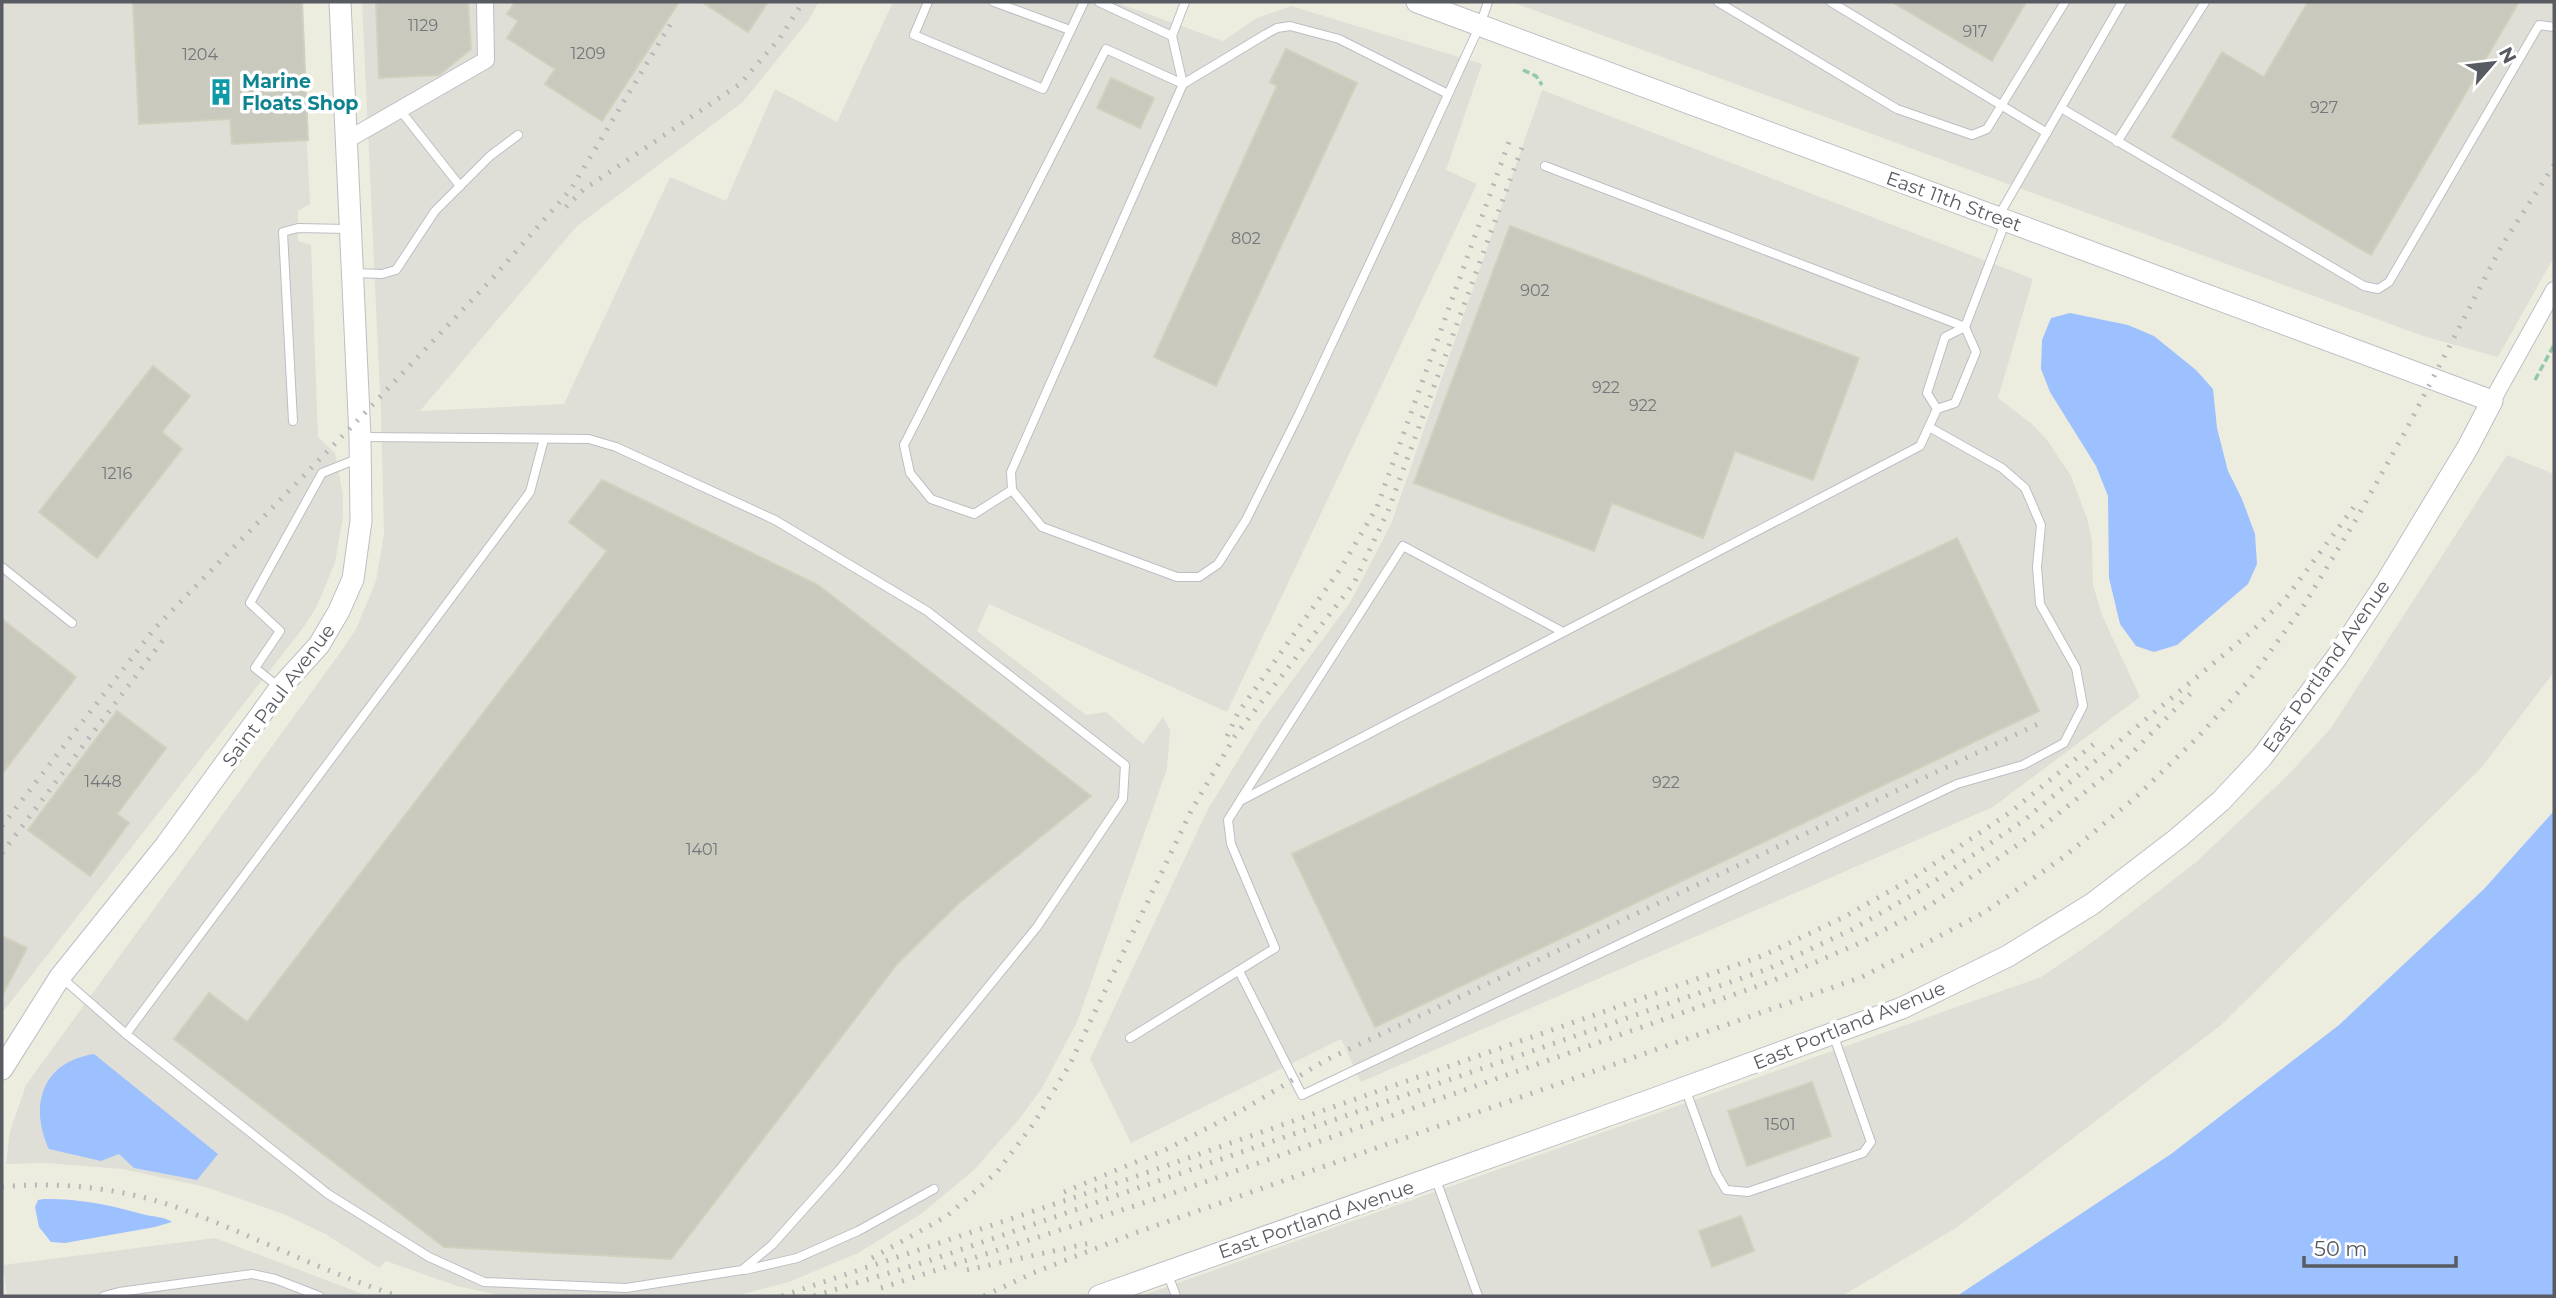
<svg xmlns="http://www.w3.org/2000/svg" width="2556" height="1298" viewBox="0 0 2556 1298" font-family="Montserrat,sans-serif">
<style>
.industrial{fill:#e0dfd7}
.water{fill:#9dc0ff}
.building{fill:#cac9be;stroke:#d2d0bd;stroke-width:2}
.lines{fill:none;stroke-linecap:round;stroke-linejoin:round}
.service-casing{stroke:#bdbec5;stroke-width:10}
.minor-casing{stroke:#bdbec5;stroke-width:18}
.tertiary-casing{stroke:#bdbec5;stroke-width:23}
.path{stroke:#92c9ad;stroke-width:3.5;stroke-dasharray:7 3.5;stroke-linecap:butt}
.service{stroke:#fff;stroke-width:8}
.minor{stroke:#fff;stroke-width:16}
.tertiary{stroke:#fff;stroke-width:21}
.rail{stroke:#b6b7b7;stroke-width:5;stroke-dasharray:2 9;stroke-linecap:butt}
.labels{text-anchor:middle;stroke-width:7;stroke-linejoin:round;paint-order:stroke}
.number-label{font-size:16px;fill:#747679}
.culture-label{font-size:19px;font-weight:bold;fill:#0d838f;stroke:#fff;text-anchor:start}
.street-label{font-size:19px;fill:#585b62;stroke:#fff}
</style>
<rect width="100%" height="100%" fill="#ededdf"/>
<!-- industrial -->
<g class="industrial">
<polygon points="2,2 300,2 310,204 298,211 298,241 311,245 318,437 335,453 343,495 343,517 335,563 316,608 303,628 2,1013"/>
<polygon points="362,2 819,2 808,21 743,102 577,226 420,411 564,404 670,177 726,201 775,89 837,122 893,2 1115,2 1223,41 1257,18 1291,6 1482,64 1446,170 1477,184 1227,712 989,604 977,631 1086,715 1106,712 1143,744 1163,717 1170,730 1167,769 1077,1022 1042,1088 1020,1118 974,1170 921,1214 858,1253 789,1282 735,1296 503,1296 457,1286 386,1261 379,1268 325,1234 286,1215 206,1187 122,1169 45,1163 6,1164 10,1131 26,1085 342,650 356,629 376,581 384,534 381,414"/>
<polygon points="1512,2 2554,2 2554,257 2498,357 2423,336"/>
<polygon points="1542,90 2033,279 1998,398 2032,424 2047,440 2071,476 2087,518 2092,540 2093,585 2102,615 2140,697 1993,807 1361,1082 1341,1039 1131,1143 1090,1059 1208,809 1262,721 1351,601 1391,524"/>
<polygon points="2507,455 2554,474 2554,672 2482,767 2221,1025 1956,1228 1842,1296 1141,1296 2041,977 2094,941 2195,863 2288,775 2331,728"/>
<polygon points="215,1238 368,1296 7,1296 3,1265"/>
</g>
<!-- water -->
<g class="water">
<polygon points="2070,313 2128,325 2154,336 2196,370 2213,389 2217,428 2228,471 2242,499 2255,534 2257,564 2248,584 2177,645 2154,652 2136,646 2120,624 2109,578 2108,496 2096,466 2050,392 2041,369 2042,340 2051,318"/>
<polygon points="2554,811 2554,1296 1957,1296 2171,1154 2339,1025 2484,889"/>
<path d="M94 1054 218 1154 197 1180 134 1168 119 1154 101 1161 49 1149C29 1105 42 1062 94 1054Z"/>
<path d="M44 1199C83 1199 109 1205 146 1215 156 1217 164 1217 172 1222L155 1227 65 1243 51 1242 39 1227 35 1207 38 1200Z"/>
</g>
<!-- building -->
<g class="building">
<polygon points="133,2 302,2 308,140 232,144 230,119 139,124"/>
<polygon points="376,2 468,2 471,49 439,75 379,78"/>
<polygon points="515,2 679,2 602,121 545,84 555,69 507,38 518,21 507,14"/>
<polygon points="702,2 768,2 748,32"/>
<polygon points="1892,2 2026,2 1992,61"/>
<polygon points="2308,2 2519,2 2371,255 2172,137 2222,52 2264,77"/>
<polygon points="1286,49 1357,83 1216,386 1154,357 1277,86 1270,82"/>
<polygon points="1111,78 1154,98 1140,128 1097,108"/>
<polygon points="1510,226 1859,358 1813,480 1735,451 1703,538 1612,503 1594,551 1414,483"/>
<polygon points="153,366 190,396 162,432 182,449 97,558 39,512"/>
<polygon points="602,480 818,585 1091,796 960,902 897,964 671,1259 444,1247 174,1039 209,993 247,1022 607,551 569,522"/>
<polygon points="1957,538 2039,711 1375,1027 1292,854"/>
<polygon points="2,619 76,677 2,774"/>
<polygon points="117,711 166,748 117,814 129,823 90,876 28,830"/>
<polygon points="2,936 27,948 2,996"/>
<polygon points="1812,1082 1831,1136 1747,1166 1728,1111"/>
<polygon points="1741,1216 1754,1251 1712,1267 1699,1231"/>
</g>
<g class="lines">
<defs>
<g id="service">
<polyline points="928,2 914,35 1043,89 1084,2"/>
<polyline points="994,2 1070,30"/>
<polyline points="1099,2 1172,36 1185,2"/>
<polyline points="1718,2 1897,109 1972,135 1987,129 2065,2"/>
<polyline points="1831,2 2047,133"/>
<polyline points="1172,36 1183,84 1011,472 1012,490 1042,527 1177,577 1199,577 1218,564 1246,520 1299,414 1419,158 1480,25 1488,2"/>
<polyline points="2061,108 2364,286 2378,289 2389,282 2539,25 2554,27"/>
<polyline points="400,110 460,186"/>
<polyline points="2117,142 2205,2"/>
<polyline points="1545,166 1965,327 2005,223"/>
<polyline points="1998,217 2122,2"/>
<polyline points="353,273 382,274 396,270 435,211 490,156 518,135"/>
<polygon points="1965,327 1976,352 1955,403 1937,409 1927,393 1945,337"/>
<polyline points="293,421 283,232 298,228 348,229"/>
<polyline points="1012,490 974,514 931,499 910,473 904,445 1106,49 1183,84 1266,34 1277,28 1290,26 1339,39 1448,94"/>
<polyline points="2,567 72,623"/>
<polyline points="280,688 255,668 280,631 250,603 322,473 357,459"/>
<polyline points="1241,799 1403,546 1563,632"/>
<polyline points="1239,971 1302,1095 1957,784 2023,765 2064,743 2083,706 2076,668 2040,604 2037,567 2041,525 2025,488 2002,468 1929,427"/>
<polyline points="62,978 126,1034 328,1194 429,1257 484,1282 626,1288 742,1270 772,1245 839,1170 1037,927 1123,799 1125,765 927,611 775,520 616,447 589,439 363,437"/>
<polyline points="126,1034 530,492 544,439"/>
<polyline points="1130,1038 1275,948 1231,844 1228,820 1240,801 1920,446 1937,409"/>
<polyline points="1685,1088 1716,1173 1726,1190 1748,1192 1863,1153 1871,1142 1833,1034"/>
<polyline points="1435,1177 1478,1296"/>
<polyline points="745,1270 797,1258 858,1231 934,1189"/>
<polyline points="1168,1275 1176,1296"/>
<polyline points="104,1296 119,1292 252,1274 275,1279 319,1296"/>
</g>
<g id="minor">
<polyline points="347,140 486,60 485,2"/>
<polyline points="2492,401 2554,290"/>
</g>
<g id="tertiary">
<polyline points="2,1069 60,977 166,845 280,688 319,645 339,611 353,579 361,521 360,437 340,2"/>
<polyline points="1099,1296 1651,1100 1902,1008 2008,956 2092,904 2178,838 2221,801 2262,757 2337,657 2387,581 2468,447 2492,401 1417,2"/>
</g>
</defs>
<!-- service casing -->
<use href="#service" class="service-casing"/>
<!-- minor casing -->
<use href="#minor" class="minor-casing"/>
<!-- tertiary casing -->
<use href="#tertiary" class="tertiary-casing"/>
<!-- path -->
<g class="path">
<polyline points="1523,70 1536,76 1542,85"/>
<polyline points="2535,380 2554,345"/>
</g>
<!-- service -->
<use href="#service" class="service"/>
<!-- minor -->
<use href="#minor" class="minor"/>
<!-- tertiary -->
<use href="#tertiary" class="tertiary"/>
<!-- rail -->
<g class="rail">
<polyline points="566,207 583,190 740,84 780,38 803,2"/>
<polyline points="1227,736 1238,713 1341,568 1377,507 1510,139"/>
<polyline points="2,826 155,628 359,419 491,280 571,189 673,20"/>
<polyline points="2,853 163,640"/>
<path d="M2 1187C56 1181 118 1188 170 1205 247 1232 320 1271 398 1296"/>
<polyline points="1064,1192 1167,1149 1244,1109 1326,1060 2038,724"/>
<polyline points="872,1258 947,1216 997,1172 1034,1123 1070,1064 1192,809 1235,736 1354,583 1388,511 1523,145"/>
<polyline points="967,1270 1090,1243"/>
<polyline points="881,1288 1168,1195 1772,981 1860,943 1932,904 2033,834 2125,760 2194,690"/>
<polyline points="782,1296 1120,1182 1762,956 1844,917 1913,878 2012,811 2100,739"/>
<polyline points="814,1296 931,1260 1768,969 1851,930 1923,889 2023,821 2250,633 2286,598 2354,507"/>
<polyline points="984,1296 1033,1273 1135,1233 1862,977 1985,912 2065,856 2136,797 2198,737 2251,678 2304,605 2355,521 2405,432 2502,245 2554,165"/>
</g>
</g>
<!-- icons -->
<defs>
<symbol id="building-bare" viewBox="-9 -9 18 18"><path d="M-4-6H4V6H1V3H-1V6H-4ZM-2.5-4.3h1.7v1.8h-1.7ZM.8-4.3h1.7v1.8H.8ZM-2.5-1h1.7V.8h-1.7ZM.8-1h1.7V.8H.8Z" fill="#0f9aa8" stroke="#fff" stroke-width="2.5" paint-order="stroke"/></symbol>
</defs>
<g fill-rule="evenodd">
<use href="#building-bare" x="202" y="73" width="38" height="38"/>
</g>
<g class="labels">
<!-- number labels -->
<g class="number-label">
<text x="423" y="31">1129</text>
<text x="1975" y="37">917</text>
<text x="588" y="59">1209</text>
<text x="200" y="60">1204</text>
<text x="2324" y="113">927</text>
<text x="1246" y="244">802</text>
<text x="1535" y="296">902</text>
<text x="1606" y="393">922</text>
<text x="1643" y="411">922</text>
<text x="117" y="479">1216</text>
<text x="103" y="787">1448</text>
<text x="1666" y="788">922</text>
<text x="702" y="855">1401</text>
<text x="1780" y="1130">1501</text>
</g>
<!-- culture labels -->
<g class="culture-label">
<text x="242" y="88">Marine<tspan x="242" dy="22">Floats Shop</tspan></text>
</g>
<!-- street labels -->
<g class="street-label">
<text transform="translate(1954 201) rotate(20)" y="7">East 11th Street</text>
<text transform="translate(2326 666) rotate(-55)" y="7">East Portland Avenue</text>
<text transform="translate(278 695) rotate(-53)" y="7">Saint Paul Avenue</text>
<text transform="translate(1849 1025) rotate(-22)" y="7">East Portland Avenue</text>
<text transform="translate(1316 1219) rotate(-19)" y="7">East Portland Avenue</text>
</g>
</g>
<!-- border -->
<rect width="2556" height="1298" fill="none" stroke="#585b62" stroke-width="7"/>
<!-- north arrow -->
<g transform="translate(2493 63) rotate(62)" stroke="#ffffff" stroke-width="5" paint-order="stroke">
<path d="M0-5L12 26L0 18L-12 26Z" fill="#585b62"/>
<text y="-10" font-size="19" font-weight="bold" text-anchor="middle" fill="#585b62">N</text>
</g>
<!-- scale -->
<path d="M2304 1256v10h152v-10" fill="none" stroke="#585b62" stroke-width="3.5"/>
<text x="2314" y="1256" font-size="21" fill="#585b62" stroke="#ffffff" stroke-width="5" paint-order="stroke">50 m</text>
</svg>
